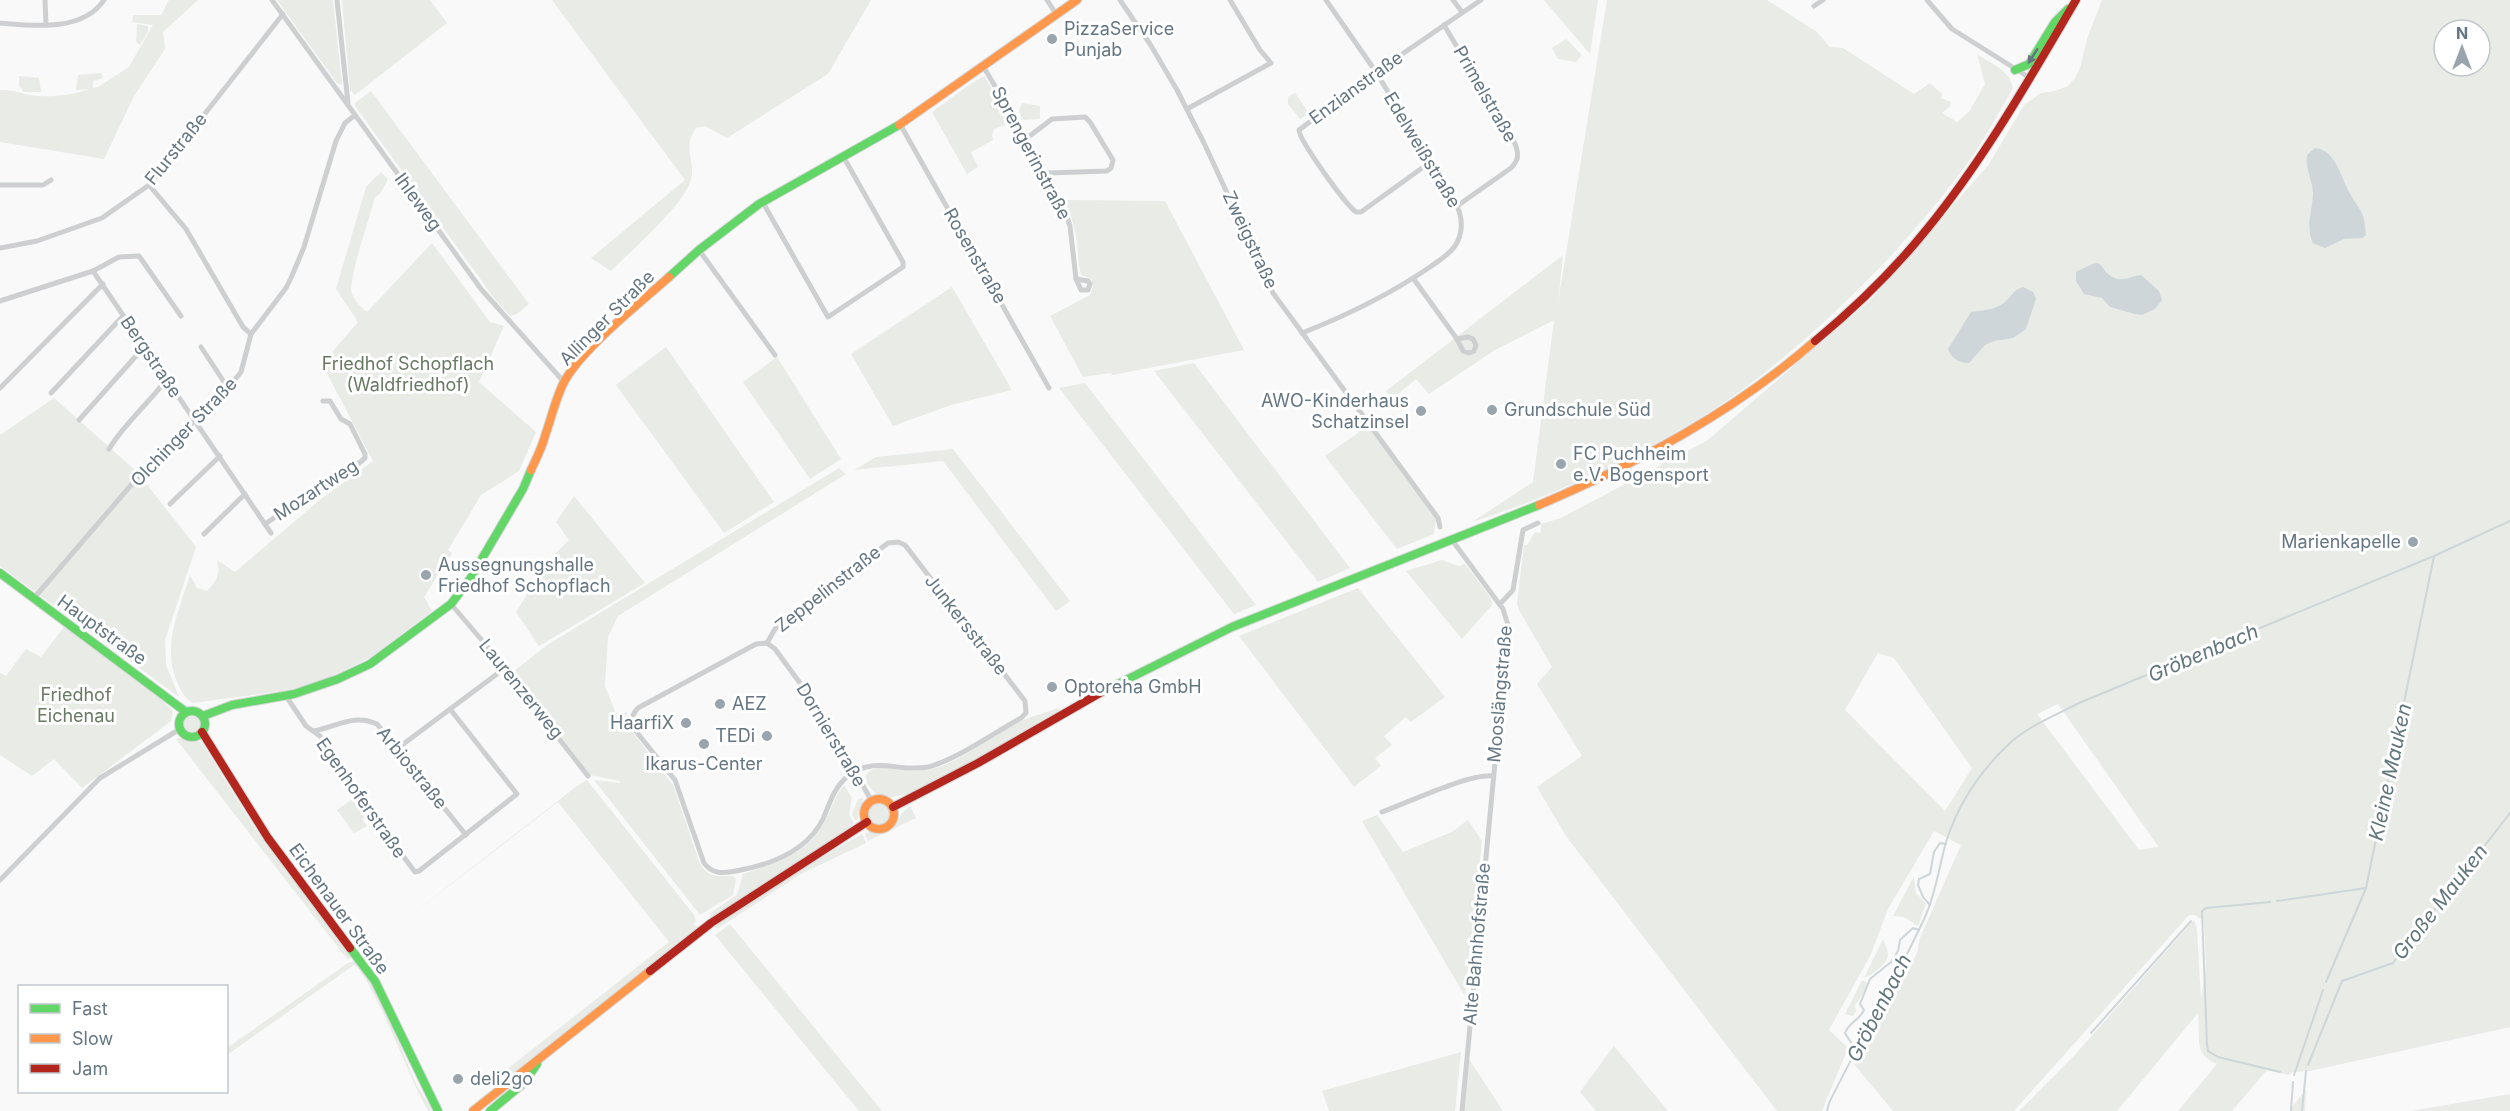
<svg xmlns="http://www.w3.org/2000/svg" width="2510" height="1111" viewBox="0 0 2510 1111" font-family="Inter,sans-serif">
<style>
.green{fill:#e8ebe6;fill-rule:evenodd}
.water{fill:#ced6d9}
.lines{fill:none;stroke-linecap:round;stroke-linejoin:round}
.stream{stroke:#ced6d9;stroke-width:2}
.fast-casing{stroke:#d5d6d7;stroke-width:10}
.slow-casing{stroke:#d5d6d7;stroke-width:10}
.jam-casing{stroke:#d5d6d7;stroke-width:10}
.street{stroke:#cecfd0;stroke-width:5}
.fast{stroke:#63d668;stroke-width:8}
.slow{stroke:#ff974d;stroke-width:8}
.jam{stroke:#b3261e;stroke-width:8}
.oneway{fill:#657683}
.poi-dot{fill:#99a4ac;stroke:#fff;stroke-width:2}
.labels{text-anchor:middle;stroke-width:6;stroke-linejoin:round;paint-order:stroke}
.poi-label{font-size:18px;fill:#657683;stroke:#fff;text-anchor:start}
.street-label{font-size:18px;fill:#657683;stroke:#fff}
.park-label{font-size:18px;fill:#687a64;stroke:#fff}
.water-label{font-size:20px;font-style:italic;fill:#60757c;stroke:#fff}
</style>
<rect width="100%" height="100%" fill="#f9f9f9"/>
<!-- green -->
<g class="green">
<path d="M169 0H198L163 32 165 49 134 96 104 159 0 142V90C14 89 24 95 37 96 54 97 74 95 89 89L76 90 78 75 101 73 103 78 93 81V88L98 87 129 67 153 25 132 22 133 15H161Z"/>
<polygon points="277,0 333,0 342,85 337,83"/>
<polygon points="342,0 430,0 447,23 355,95 350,90"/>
<path d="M552 0H871L828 74 727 138 705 126 696 128C680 151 699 162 689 185 676 212 633 249 611 271L591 258 685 180Z"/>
<polygon points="1544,0 1598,0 1590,54"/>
<path d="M1607 0H1767L1817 32 1830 47 1843 48 1914 94 1930 83 1942 94 1941 98 1951 102 1950 106 1942 113 1957 122 1969 112 1985 84 1977 54C1990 63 2010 70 2013 88 2000 110 1988 133 1974 154 1948 191 1918 226 1888 259 1846 303 1802 344 1754 381 1674 441 1566 492 1472 522L1533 482 1554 320 1495 350 1429 394 1416 379 1392 399 1386 391 1563 255 1558 303Z"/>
<path d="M2102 0H2510V1027L2310 1071 2293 1072 2288 1075 2267 1070 2232 1111H2178L2217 1064C2192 1054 2201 1035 2198 1013L2117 1111H2019L2072 1058 2194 920 2197 928 2201 1000 2206 966 2204 921 2195 915H2189L2014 1111H1893L1853 1063 1906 964C1917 960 1918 952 1919 940L1961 845 1934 831 1888 909 1871 954 1829 1030 1848 1048 1822 1111H1777L1566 836 1537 787 1582 756 1537 684 1552 667 1519 610 1517 603 1524 545H1527L1535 532 1541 533V524L1561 518 1708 440 1870 300 1989 164 2024 105 2041 93 2055 91 2068 86 2075 78 2080 68 2087 39ZM2444 30H2480V66H2444ZM1878 653 1894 658 1972 768 1945 811 1845 710ZM2058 704 2158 846V847L2139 850 2037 714Z"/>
<polygon points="137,24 148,26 148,32 140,45 136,42"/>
<polygon points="1566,39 1582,55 1576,62 1558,59 1552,48"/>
<polygon points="19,76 39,78 41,92 24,92 19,86"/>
<polygon points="984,76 1012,122 994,129 992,135 993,140 971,152 978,167 967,174 932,112 969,85"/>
<polygon points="371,91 529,304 517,314 510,316 497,302 355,106 355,103"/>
<polygon points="1295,93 1309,113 1300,119 1288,104 1288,97"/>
<polygon points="1022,103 1040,106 1040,119 1022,120 1019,110"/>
<path d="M381 172 388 179 380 194 375 197C371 215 347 281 352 294 354 300 362 308 367 312L432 243 490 322 504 326 479 382 536 432 519 471 481 495 448 550 452 553 424 597 432 611 371 657 322 681 288 690 193 703C185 698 183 694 179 686 160 649 179 611 190 575L197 588 207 591C216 582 221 574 217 560L235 572 321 499 373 461 322 364 358 322 336 289 366 187Z"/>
<path d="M1065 200 1165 201 1244 350 1112 375 1111 373 1083 377 1050 316 1090 295 1093 287 1091 279 1081 275C1078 264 1078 253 1077 242 1075 227 1070 213 1065 200Z"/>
<polygon points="952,287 1012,390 951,405 893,426 851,354"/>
<polygon points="666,347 774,502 724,533 616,385"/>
<polygon points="777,357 841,459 810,479 743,382"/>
<polygon points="1194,363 1350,568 1318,582 1154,371"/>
<polygon points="1085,383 1256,605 1234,614 1059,388"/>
<polygon points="54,398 137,472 196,547 165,640 166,665 179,697 0,566 0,435"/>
<polygon points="1371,424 1436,519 1434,534 1397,549 1325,456"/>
<polygon points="953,449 1070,601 1056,611 943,461 854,470 876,457"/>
<path d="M839 468 846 474 618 616 608 637 605 686 617 716 627 712 626 721 630 729 673 785 700 864C709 878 718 876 733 876L736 879 733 895 700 915 594 780 621 783 619 781 590 775 513 672 547 645Z"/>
<polygon points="574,496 645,583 539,646 516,612 549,560 569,540 556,522"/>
<polygon points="1442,560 1459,566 1465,564 1491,598 1492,605 1462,639 1406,571"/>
<polygon points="1358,588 1445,697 1411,722 1406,717 1384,736 1392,745 1375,758 1381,766 1354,787 1239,636"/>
<polygon points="64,627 148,687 173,711 171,721 82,788 54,759 32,776 0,755 0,673 6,676 26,649 41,657"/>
<path d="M1057 708 1061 710 931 785 909 794 892 797 876 794 867 784 866 775C878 759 906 773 923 771 958 767 994 731 1026 719 1036 715 1046 713 1057 708Z"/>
<circle cx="192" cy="724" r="10"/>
<polygon points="178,738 200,742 204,746 256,830 353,955 348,960 176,739"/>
<polygon points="587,780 694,915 696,921 693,925 700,927 512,1074 506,1076 506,1070 669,942 558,802 393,929 577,786"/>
<path d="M844 785 852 798 849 814 854 823 842 834 711 919 710 913 737 895 743 874C772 864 805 855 822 826 831 812 834 797 844 785Z"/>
<polygon points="354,798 367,816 362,819 367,826 354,833 337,810"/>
<polygon points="863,798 861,811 856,821 852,815 858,799"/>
<circle cx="879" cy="813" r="11"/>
<path d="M910 806 916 818 868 841 865 833C873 830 882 833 889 828 898 822 901 812 910 806Z"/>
<polygon points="1377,815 1403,852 1452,832 1468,820 1482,841 1465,996 1362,821"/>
<polygon points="862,834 866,843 801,874 717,929 714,925 808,865"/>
<polygon points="1914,876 1916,893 1926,904 1918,926 1904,917 1893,916"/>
<polygon points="730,924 882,1111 859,1111 715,935"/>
<path d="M1883 939C1885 944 1888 950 1888 954 1888 964 1872 975 1864 978Z"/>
<path d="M355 961C376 975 403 1055 415 1081 420 1093 427 1098 432 1111H428L420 1096C409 1074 369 972 354 965L227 1055V1048L348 963Z"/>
<polygon points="1862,980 1867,983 1865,991 1855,1005 1856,1011 1853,1016 1845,1014"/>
<polygon points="1614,1046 1668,1111 1596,1111 1580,1092"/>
<polygon points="1461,1052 1455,1111 1329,1111 1322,1091"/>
<polygon points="1469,1059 1503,1111 1464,1111"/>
<polygon points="2306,1090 2305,1111 2289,1111"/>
<polygon points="2510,1094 2510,1111 2411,1111"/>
</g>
<!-- water -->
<g class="water">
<path d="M2315 148C2337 150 2341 180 2351 195 2354 202 2361 209 2363 216 2365 221 2365 229 2366 235L2362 238 2344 239 2325 248 2313 243C2305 224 2313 211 2313 192 2312 179 2305 168 2307 155Z"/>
<path d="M2098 263C2103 266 2104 271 2108 274 2119 284 2129 277 2141 275L2159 291 2162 300 2155 309 2142 315 2135 314 2110 307 2102 298 2084 294 2076 281V272L2092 264Z"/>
<path d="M2023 287 2033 292 2036 299 2026 329 2013 338 1994 341 1985 345 1969 363C1959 363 1951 358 1948 349L1971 312C1985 310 1998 310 2008 299 2014 293 2015 289 2023 287Z"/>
</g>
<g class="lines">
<!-- stream -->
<g class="stream">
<polyline points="2277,901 2366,888"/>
<polyline points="2270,902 2206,908 2202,911 2207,1045 2208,1051 2218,1057 2280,1072"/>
<polyline points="1930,905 1923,897 1918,885 1919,879 1930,874 1934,852 1940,843 1946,844"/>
<polyline points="2326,982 2366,888 2434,556"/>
<polyline points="2091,1033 2191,921"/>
<path d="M1855 1049 1845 1033C1849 1022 1859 1021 1864 1010L1860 1004 1870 979 1891 962 1898 951 1900 940 1913 928 1919 930"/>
<polyline points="2308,1065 2342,981 2393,963 2510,813"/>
<polyline points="2294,1075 2323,990"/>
<path d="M1827 1111 1829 1103C1860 1040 1896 980 1925 917 1936 893 1939 867 1946 842 1958 805 1980 771 2009 744 2028 726 2056 715 2079 703L2434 556 2510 521"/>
<polyline points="2291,1111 2293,1082"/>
<polyline points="2302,1111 2306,1071"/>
</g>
<defs>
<g id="fast">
<polyline points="2015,70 2029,64 2055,22 2068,9"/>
<polyline points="669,277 699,250 759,204 899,125"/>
<polyline points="0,573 186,712"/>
<polyline points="1100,693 1232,627 1539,505"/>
<circle cx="192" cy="724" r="13"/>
<polyline points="203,716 232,705 294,694 338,679 370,664 451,604 470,579 523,489 531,470"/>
<polyline points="350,948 375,981 438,1111"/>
<polyline points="490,1111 524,1083 537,1064"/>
</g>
<g id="slow">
<polyline points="899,125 1077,0"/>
<path d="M531 470C536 459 542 448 545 436 551 419 555 401 563 384 580 350 639 304 669 277"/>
<path d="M1539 505C1638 463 1734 412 1815 341"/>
<circle cx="879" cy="814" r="15"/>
<polyline points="473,1111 650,971"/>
</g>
<g id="jam">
<path d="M1815 341C1856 307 1894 270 1927 229 1985 158 2030 78 2076 0"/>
<polyline points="202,732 268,838 350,948"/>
<polyline points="893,807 978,763 1100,693"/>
<polyline points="650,971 711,923 867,822"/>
</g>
</defs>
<!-- fast casing -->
<use href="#fast" class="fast-casing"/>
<!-- slow casing -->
<use href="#slow" class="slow-casing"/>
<!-- jam casing -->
<use href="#jam" class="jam-casing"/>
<!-- street -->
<g class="street">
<polyline points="45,0 46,24"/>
<polyline points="272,0 481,289 564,382"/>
<polyline points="337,0 348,103"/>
<polyline points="1047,0 1056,14"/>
<polyline points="1120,0 1150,44 1177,90 1205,145 1273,293 1438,518 1440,527"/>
<polyline points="1453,0 1462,12"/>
<polyline points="1927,0 1952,29 2030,78"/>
<polyline points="1814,6 1823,0"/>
<path d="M0 23C34 26 83 32 104 0"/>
<path d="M1444 25 1515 144C1519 154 1519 160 1511 168L1457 206"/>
<polyline points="983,66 1015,120 1031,159 1065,211 1070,226 1076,279"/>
<polyline points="1187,109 1271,63 1260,50 1230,0"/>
<polyline points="900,124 1049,388"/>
<polyline points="1021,139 1031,135 1052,119 1085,117 1090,122 1113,160 1111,168 1107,171 1048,173 1043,176"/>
<path d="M1429 163 1361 212H1356C1345 204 1299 140 1299 130L1376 72 1481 0"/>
<polyline points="0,185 43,185 51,180"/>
<polyline points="149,185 186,229 243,327 251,334"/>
<polyline points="762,201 828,317 903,267 903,262 843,156"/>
<polyline points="0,248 37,241 102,218 149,185 283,14"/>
<polyline points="699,250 775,355"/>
<polyline points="93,271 271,533"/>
<polyline points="1413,278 1457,339"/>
<polygon points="1076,279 1088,281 1090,284 1088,290 1081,290"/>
<polyline points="0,301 93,271 119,257 139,256 181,316"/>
<path d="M1302 333C1348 315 1389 295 1430 267 1438 261 1449 255 1455 246 1463 234 1463 219 1457 206L1376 72 1326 0"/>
<polygon points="1468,337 1473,339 1476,345 1474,351 1469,353 1463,351 1457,339"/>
<polyline points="201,347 228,388"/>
<polyline points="0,388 103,284"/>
<polyline points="51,393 123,316"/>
<polyline points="79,420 144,347"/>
<path d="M109 449C125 423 148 404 166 380"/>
<polyline points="170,504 220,456"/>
<polyline points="265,524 315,490 342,478 365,458 365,454 350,424 341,419 330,401 323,401"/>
<polyline points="204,534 245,494"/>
<polyline points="1452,540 1503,609 1508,625 1462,1111"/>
<path d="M898 542 905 545 1025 701 1026 713 1021 718C994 733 956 760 928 767 899 773 876 755 848 776 834 787 830 803 823 819 807 851 770 865 736 871 723 873 713 875 704 863L675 780 635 730C631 722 631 715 638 708L756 644 767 643 775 629 888 543Z"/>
<polyline points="34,598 138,477 233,382 241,372 251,334 286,288 291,278 304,247 336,141 345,123 355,115"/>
<polyline points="451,604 491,651 588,776"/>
<polyline points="1500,604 1513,590 1523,530 1538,523"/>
<polyline points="767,643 775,649 825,717 871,800"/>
<polyline points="286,696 306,726 320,736 368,809 415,872 419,871 517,794 450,709"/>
<path d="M314 731C336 727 354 713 377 724L466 835"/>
<polyline points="398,748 505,668"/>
<path d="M1382 812C1407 803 1470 773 1493 776"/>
<polyline points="0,880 100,778 180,729"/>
</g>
<!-- fast -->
<use href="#fast" class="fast"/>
<!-- slow -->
<use href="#slow" class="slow"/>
<!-- jam -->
<use href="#jam" class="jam"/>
</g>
<!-- one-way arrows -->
<defs><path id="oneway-solid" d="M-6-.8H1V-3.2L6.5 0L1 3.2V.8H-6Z" transform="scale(1.5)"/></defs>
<use class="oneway" href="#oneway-solid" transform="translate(2033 56) rotate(123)"/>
<!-- markers -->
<g class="poi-dot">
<circle cx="1052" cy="39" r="6"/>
<circle cx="1492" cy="410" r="6"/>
<circle cx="1421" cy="411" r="6"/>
<circle cx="1561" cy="464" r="6"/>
<circle cx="2413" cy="542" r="6"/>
<circle cx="426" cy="575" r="6"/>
<circle cx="1052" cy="687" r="6"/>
<circle cx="720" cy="704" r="6"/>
<circle cx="686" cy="723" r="6"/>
<circle cx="767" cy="736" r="6"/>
<circle cx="704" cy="744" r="6"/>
<circle cx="458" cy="1079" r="6"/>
</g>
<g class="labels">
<!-- poi labels -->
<g class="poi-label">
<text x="1064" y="35">PizzaService<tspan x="1064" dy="21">Punjab</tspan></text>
<text x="1409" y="407" text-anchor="end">AWO-Kinderhaus<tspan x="1409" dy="21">Schatzinsel</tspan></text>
<text x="1504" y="416">Grundschule Süd</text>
<text x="1573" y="460">FC Puchheim<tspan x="1573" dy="21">e.V. Bogensport</tspan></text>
<text x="2401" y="548" text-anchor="end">Marienkapelle</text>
<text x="438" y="571">Aussegnungshalle<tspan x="438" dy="21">Friedhof Schopflach</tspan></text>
<text x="1064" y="693">Optoreha GmbH</text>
<text x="732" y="710">AEZ</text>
<text x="674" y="729" text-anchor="end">HaarfiX</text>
<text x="755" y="742" text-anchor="end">TEDi</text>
<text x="704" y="770" text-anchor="middle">Ikarus-Center</text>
<text x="470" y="1085">deli2go</text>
</g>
<!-- street labels -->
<g class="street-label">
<text transform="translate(1356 88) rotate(-36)" y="6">Enzianstraße</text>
<text transform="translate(1485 94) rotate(60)" y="6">Primelstraße</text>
<text transform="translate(176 149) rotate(-51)" y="6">Flurstraße</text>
<text transform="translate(1422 150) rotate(59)" y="6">Edelweißstraße</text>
<text transform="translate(1031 153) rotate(62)" y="6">Sprengerinstraße</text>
<text transform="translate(418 202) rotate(54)" y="6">Ihleweg</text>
<text transform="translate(1250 240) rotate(65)" y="6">Zweigstraße</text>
<text transform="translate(975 256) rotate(60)" y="6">Rosenstraße</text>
<text transform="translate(607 318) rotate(-45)" y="6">Allinger Straße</text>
<text transform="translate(151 357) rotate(56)" y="6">Bergstraße</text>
<text transform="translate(184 432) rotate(-46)" y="6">Olchinger Straße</text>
<text transform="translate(316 490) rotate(-33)" y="6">Mozartweg</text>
<text transform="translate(828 589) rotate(-38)" y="6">Zeppelinstraße</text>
<text transform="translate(966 625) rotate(52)" y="6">Junkersstraße</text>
<text transform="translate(102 630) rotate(36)" y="6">Hauptstraße</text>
<text transform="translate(521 689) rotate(51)" y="6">Laurenzerweg</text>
<text transform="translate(1500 694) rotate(-85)" y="6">Mooslängstraße</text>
<text transform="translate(831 735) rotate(59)" y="6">Dornierstraße</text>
<text transform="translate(412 768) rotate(51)" y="6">Arbiostraße</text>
<text transform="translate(361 798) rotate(55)" y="6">Egenhoferstraße</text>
<text transform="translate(339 909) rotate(54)" y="6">Eichenauer Straße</text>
<text transform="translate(1477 944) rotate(-85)" y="6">Alte Bahnhofstraße</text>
</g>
<!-- park labels -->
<g class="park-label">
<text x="408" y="370">Friedhof Schopflach<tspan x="408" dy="21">(Waldfriedhof)</tspan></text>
<text x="76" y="701">Friedhof<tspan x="76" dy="21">Eichenau</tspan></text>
</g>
<!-- water labels -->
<g class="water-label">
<text transform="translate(2203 653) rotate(-23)" y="7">Gröbenbach</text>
<text transform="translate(2390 772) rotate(-78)" y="7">Kleine Mauken</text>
<text transform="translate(2440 902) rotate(-52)" y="7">Große Mauken</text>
<text transform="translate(1879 1008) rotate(-63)" y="7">Gröbenbach</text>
</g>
</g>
<!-- legend -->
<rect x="18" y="985" width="210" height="108" fill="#ffffff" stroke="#c1c8cd" stroke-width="1.5"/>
<rect x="30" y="1004" width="30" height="9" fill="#63d668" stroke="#c1c8cd" stroke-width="1.5"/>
<text x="72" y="1015" font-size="18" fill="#657683">Fast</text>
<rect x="30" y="1034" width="30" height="9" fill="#ff974d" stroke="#c1c8cd" stroke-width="1.5"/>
<text x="72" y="1045" font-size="18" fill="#657683">Slow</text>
<rect x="30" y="1064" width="30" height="9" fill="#b3261e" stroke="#c1c8cd" stroke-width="1.5"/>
<text x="72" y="1075" font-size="18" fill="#657683">Jam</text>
<!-- north arrow -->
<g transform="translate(2462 48)"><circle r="28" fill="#ffffff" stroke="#c1c8cd" stroke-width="1.5"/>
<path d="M0-4.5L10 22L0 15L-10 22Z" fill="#99a4ac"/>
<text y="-9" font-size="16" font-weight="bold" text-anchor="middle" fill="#657683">N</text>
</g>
</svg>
